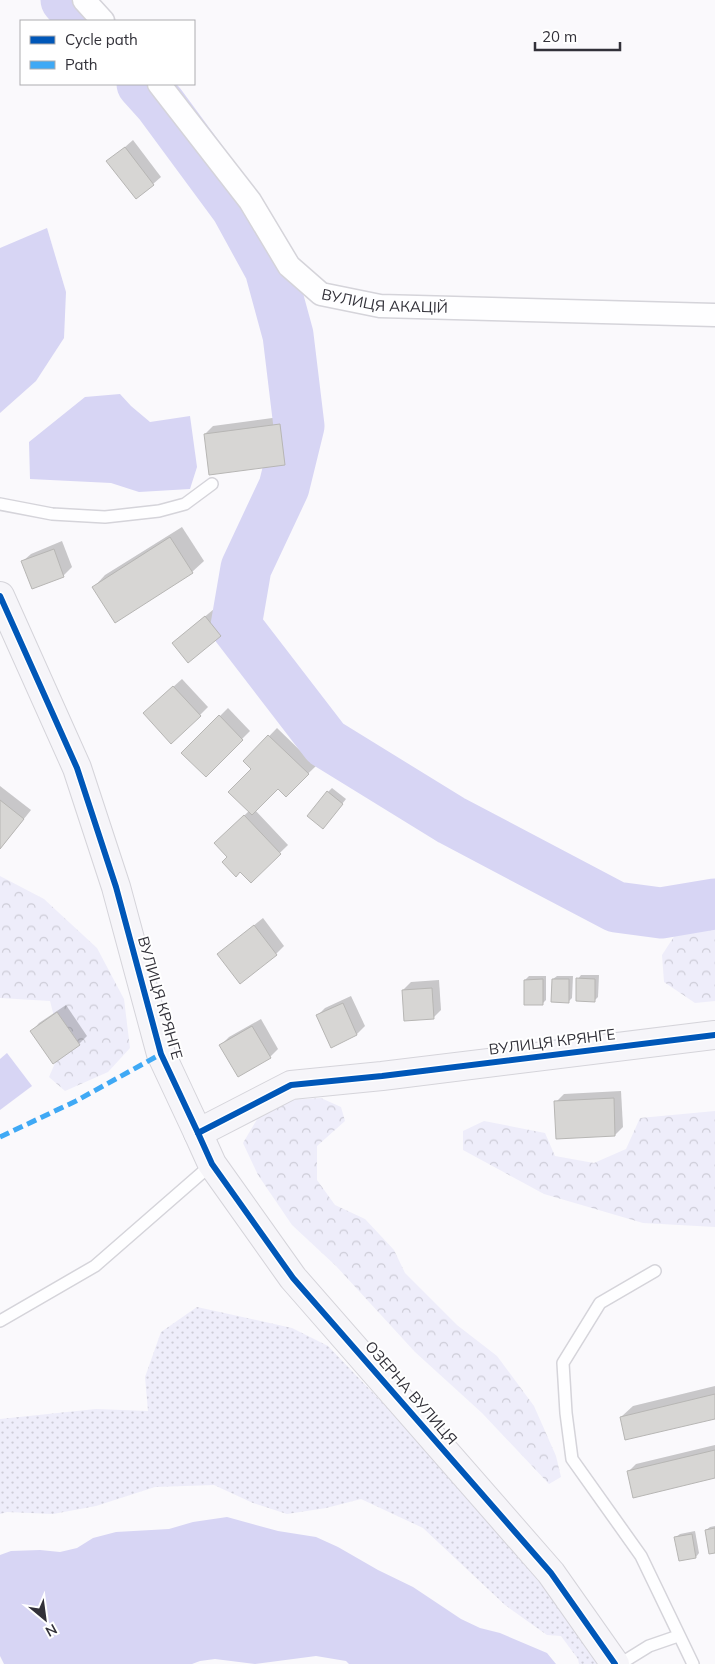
<svg xmlns="http://www.w3.org/2000/svg" width="715" height="1664" viewBox="0 0 715 1664" font-family="Mulish,sans-serif">
<style>
.grass{fill:url(#grass-dots)}
.forest{fill:url(#forest-crowns)}
.water{fill:#d7d5f4}
.shadow{fill:#0003}
.lines{fill:none;stroke-linecap:round;stroke-linejoin:round}
.river{stroke:#d7d5f4;stroke-width:51}
.building{fill:#d7d6d4;stroke:#b7b6b4}
.lane-casing{stroke:#d5d4da;stroke-width:14}
.street-casing{stroke:#d5d4da;stroke-width:25}
.secondary-casing{stroke:#d5d4da;stroke-width:30}
.lane{stroke:#fefeff;stroke-width:11}
.street{stroke:#fefeff;stroke-width:22}
.secondary{stroke:#f6f5f9;stroke-width:28}
.quiet{stroke:#3fa9f5;stroke-width:5;stroke-dasharray:10 5;stroke-linecap:butt}
.cycleway-casing{stroke:#fff;stroke-width:9}
.cycleway{stroke:#0057b8;stroke-width:6}
.labels{text-anchor:middle;stroke-width:4;stroke-linejoin:round;paint-order:stroke}
.street-label{font-size:15px;fill:#323139;stroke:#fff}
</style>
<defs>
<pattern id="grass-dots" width="8" height="8" patternUnits="userSpaceOnUse" patternTransform="scale(1.25)"><rect width="8" height="8" fill="#eeedfa"/><path d="M2 2h.1M6 6h.1" fill="none" stroke="#cdccd7" stroke-width="1.8" stroke-linecap="round"/></pattern>
<pattern id="forest-crowns" width="20" height="18" patternUnits="userSpaceOnUse" patternTransform="scale(1.25)"><rect width="20" height="18" fill="#eeedfa"/><path d="M2 6a3 3 0 1 1 6 0M12 15a3 3 0 1 1 6 0" fill="none" stroke="#cdccd7"/></pattern>
</defs>
<rect width="100%" height="100%" fill="#faf9fc"/>
<!-- grass -->
<polygon class="grass" points="197,1307 292,1328 328,1346 402,1423 538,1577 599,1664 579,1664 578,1659 561,1636 547,1635 505,1605 423,1528 361,1499 326,1508 287,1514 253,1503 214,1485 155,1487 96,1506 53,1514 7,1512 0,1514 0,1419 96,1409 148,1411 145,1377 161,1332"/>
<!-- forest -->
<g class="forest">
<polygon points="0,876 44,899 97,948 124,999 130,1048 108,1072 65,1091 49,1077 62,1047 50,1001 0,998"/>
<polygon points="715,929 715,1001 695,1003 664,982 662,955 677,932"/>
<polygon points="321,1098 341,1107 345,1121 317,1146 317,1180 335,1205 365,1219 394,1250 405,1273 457,1325 497,1356 534,1406 556,1456 561,1477 549,1484 482,1413 415,1352 336,1266 292,1225 258,1175 243,1143 259,1116 287,1100"/>
<polygon points="715,1111 715,1227 643,1223 544,1194 463,1150 463,1131 484,1121 545,1133 555,1156 594,1163 626,1149 640,1118"/>
</g>
<!-- water -->
<g class="water">
<polygon points="47,228 66,292 64,338 36,381 0,413 0,248"/>
<polygon points="120,394 131,406 150,422 190,416 197,467 190,489 139,492 111,483 30,479 29,442 85,397"/>
<polygon points="7,1053 32,1086 0,1110 0,1059"/>
<polygon points="227,1517 278,1531 316,1537 338,1547 378,1570 413,1587 461,1619 480,1628 500,1633 547,1653 556,1664 349,1664 346,1661 316,1656 255,1664 215,1659 200,1661 192,1664 4,1664 0,1656 0,1555 11,1551 40,1550 60,1552 77,1548 93,1538 116,1532 169,1529 193,1522"/>
</g>
<!-- shadow -->
<g class="shadow">
<polygon points="133,140 161,177 153,184 108,162"/>
<polygon points="287,416 293,456 285,464 205,434 213,426"/>
<polygon points="182,527 204,561 192,572 94,587 105,575"/>
<polygon points="62,541 72,567 64,575 32,588 23,561 31,554"/>
<polygon points="214,609 228,627 188,661 173,643"/>
<polygon points="182,679 208,707 200,715 153,705"/>
<polygon points="228,708 250,731 206,775 183,753"/>
<polygon points="277,728 316,766 286,795 278,787 255,810 288,845 251,881 215,843 249,811 253,769 245,761"/>
<polygon points="0,786 31,810 0,849"/>
<polygon points="332,788 346,799 327,823 328,792"/>
<polygon points="263,918 284,946 276,954 227,947"/>
<polygon points="581,975 599,975 598,997 595,1000 578,979"/>
<polygon points="529,976 546,976 546,1000 543,1003 525,980"/>
<polygon points="557,976 573,976 572,998 568,1002 553,979"/>
<polygon points="439,980 441,1010 433,1018 403,990 411,982"/>
<polygon points="351,996 365,1026 357,1034 331,1046 317,1016 325,1008"/>
<polygon points="66,1005 87,1036 79,1044 32,1031 39,1023"/>
<polygon points="261,1019 278,1049 270,1057 221,1045 229,1037"/>
<polygon points="621,1091 623,1127 615,1135 556,1102 564,1094"/>
<polygon points="715,1386 715,1418 621,1417 633,1406"/>
<polygon points="715,1445 715,1477 628,1472 636,1464"/>
<polygon points="715,1526 715,1552 706,1530 710,1527"/>
<polygon points="695,1531 699,1553 696,1557 676,1537 680,1534"/>
</g>
<g class="lines">
<!-- river -->
<g class="river">
<polyline points="66,0 85,21"/>
<polyline points="142,84 160,104 236,207 270,269 288,335 299,426 284,487 246,568 236,626 326,743 451,820 616,907 661,913 715,904"/>
</g>
</g>
<!-- building -->
<g class="building">
<polygon points="125,147 154,185 136,199 106,161"/>
<polygon points="280,424 285,465 209,475 204,434"/>
<polygon points="170,537 193,573 115,623 92,587"/>
<polygon points="54,549 64,577 32,589 21,561"/>
<polygon points="205,616 221,636 188,663 172,643"/>
<polygon points="173,686 201,716 171,744 143,713"/>
<polygon points="219,715 243,740 206,777 181,753"/>
<polygon points="268,735 309,774 286,797 278,789 252,815 228,792 251,769 243,761"/>
<polygon points="327,791 343,804 323,829 307,816"/>
<polygon points="0,800 24,819 0,849"/>
<polygon points="244,815 281,854 251,883 240,872 236,877 222,862 227,857 214,843"/>
<polygon points="254,925 277,955 240,984 217,954"/>
<polygon points="576,978 595,979 595,1002 576,1001"/>
<polygon points="543,979 543,1005 524,1005 524,980"/>
<polygon points="552,979 569,979 569,1003 551,1002"/>
<polygon points="432,988 434,1019 404,1021 402,990"/>
<polygon points="343,1003 357,1035 331,1048 316,1015"/>
<polygon points="57,1012 80,1045 53,1064 30,1031"/>
<polygon points="252,1026 271,1058 238,1077 219,1045"/>
<polygon points="614,1098 615,1136 556,1139 554,1101"/>
<polygon points="715,1394 715,1419 625,1440 620,1417"/>
<polygon points="715,1450 715,1478 633,1498 627,1471"/>
<polygon points="715,1528 715,1553 709,1554 705,1530"/>
<polygon points="692,1534 696,1558 679,1561 674,1537"/>
</g>
<g class="lines">
<defs>
<g id="lane">
<polyline points="0,504 52,514 105,517 159,511 185,504 212,484"/>
<polyline points="655,1271 600,1303 563,1363 566,1413 572,1459 641,1556 693,1664"/>
<polyline points="0,1321 95,1266 212,1164"/>
<polyline points="620,1664 649,1646 678,1636"/>
</g>
<g id="street">
<polyline points="84,0 103,21"/>
<path id="s1" d="M159 84 250 201 289 266 321 294 380 306 715 315"/>
</g>
<g id="secondary">
<polyline points="0,596 77,768 116,887 161,1054 198,1133 291,1085 382,1076 715,1035"/>
<polyline points="198,1133 212,1164 293,1278 551,1573 615,1664"/>
</g>
</defs>
<!-- lane casing -->
<use href="#lane" class="lane-casing"/>
<!-- street casing -->
<use href="#street" class="street-casing"/>
<!-- secondary casing -->
<use href="#secondary" class="secondary-casing"/>
<!-- lane -->
<use href="#lane" class="lane"/>
<!-- street -->
<use href="#street" class="street"/>
<!-- secondary -->
<use href="#secondary" class="secondary"/>
<!-- quiet -->
<polyline class="quiet" points="0,1137 76,1101 161,1054"/>
<defs>
<g id="cycleway">
<polyline points="0,596 77,768 116,887 161,1054 198,1133 291,1085 382,1076 715,1035"/>
<polyline points="198,1133 212,1164 293,1278 551,1573 615,1664"/>
</g>
</defs>
<!-- cycleway casing -->
<use href="#cycleway" class="cycleway-casing"/>
<!-- cycleway -->
<use href="#cycleway" class="cycleway"/>
</g>
<g class="labels">
<!-- street labels -->
<g class="street-label">
<text dy="5" stroke="none"><textPath href="#s1" startOffset="331">ВУЛИЦЯ АКАЦІЙ</textPath></text>
<text transform="translate(160 998) rotate(74)" y="5">ВУЛИЦЯ КРЯНГЕ</text>
<text transform="translate(552 1042) rotate(-7)" y="5">ВУЛИЦЯ КРЯНГЕ</text>
<text transform="translate(411 1393) rotate(49)" y="5">ОЗЕРНА ВУЛИЦЯ</text>
</g>
</g>
<!-- legend -->
<rect x="20" y="20" width="175" height="65" fill="#ffffff" stroke="#adadb0"/>
<rect x="30" y="36" width="25" height="8" fill="#0057b8" stroke="#adadb0"/>
<text x="65" y="45" font-size="15" fill="#323139">Cycle path</text>
<rect x="30" y="61" width="25" height="8" fill="#3fa9f5" stroke="#adadb0"/>
<text x="65" y="70" font-size="15" fill="#323139">Path</text>
<!-- north arrow -->
<g transform="translate(45 1619) rotate(151)" stroke="#ffffff" stroke-width="4" paint-order="stroke">
<path d="M0-4L9 19L0 12L-9 19Z" fill="#323139"/>
<text y="-8" font-size="14" font-weight="bold" text-anchor="middle" fill="#323139">N</text>
</g>
<!-- scale -->
<path d="M535 42v8h85v-8" fill="none" stroke="#323139" stroke-width="2.5"/>
<text x="542" y="42" font-size="15" fill="#323139" stroke="#ffffff" stroke-width="4" paint-order="stroke">20 m</text>
</svg>
